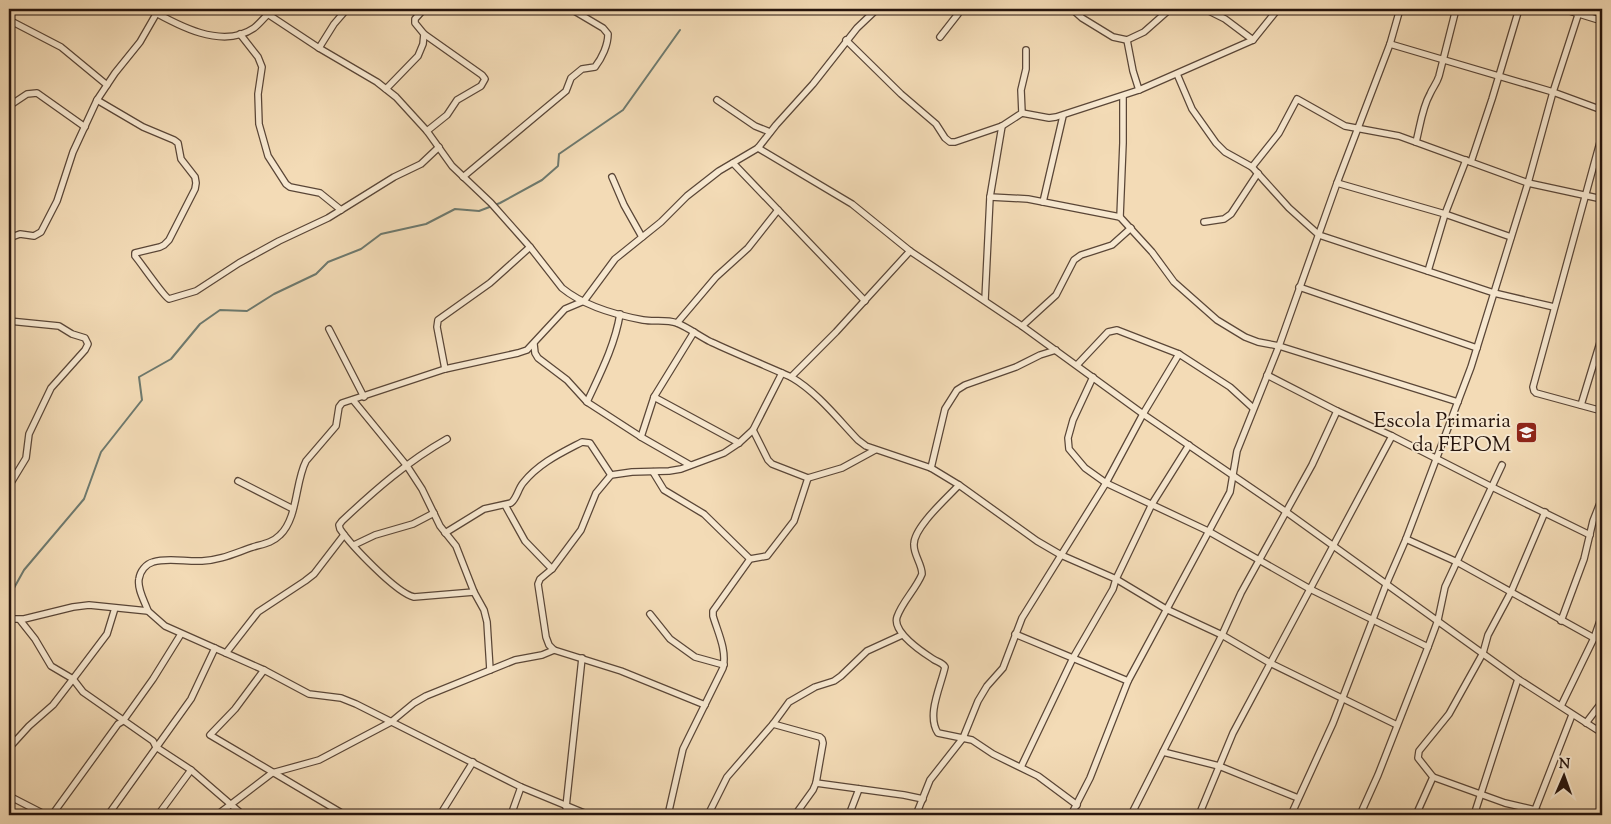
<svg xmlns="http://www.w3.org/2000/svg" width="1611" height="824" viewBox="0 0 1611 824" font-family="'Sorts Mill Goudy',serif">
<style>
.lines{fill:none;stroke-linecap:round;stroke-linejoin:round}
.stream{stroke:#6d796e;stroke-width:2}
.minor-casing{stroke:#5a4637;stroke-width:8}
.minor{stroke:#f7e8d0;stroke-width:5.5}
.labels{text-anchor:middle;stroke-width:4;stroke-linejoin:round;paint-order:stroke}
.poi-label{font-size:21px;fill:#27150d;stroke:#f7e8d0;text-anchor:end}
</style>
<rect width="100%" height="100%" fill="#f3dbb6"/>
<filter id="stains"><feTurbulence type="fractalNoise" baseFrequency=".004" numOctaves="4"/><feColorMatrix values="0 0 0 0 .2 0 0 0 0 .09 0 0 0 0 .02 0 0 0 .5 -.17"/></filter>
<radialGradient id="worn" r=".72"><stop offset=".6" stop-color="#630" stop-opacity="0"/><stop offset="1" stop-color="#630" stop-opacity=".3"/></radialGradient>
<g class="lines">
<!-- stream -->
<polyline class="stream" points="9,597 24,570 84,499 101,452 142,400 139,377 171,359 200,324 220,310 247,311 274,294 316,274 328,262 361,249 381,234 426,224 455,209 479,211 500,203 542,180 558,166 559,154 623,110 680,30"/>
<defs>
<g id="minor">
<path d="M149 9C177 25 222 50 254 28 259 24 264 18 268 14"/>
<path d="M260 9 319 48 377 82 396 97 427 131 452 166 491 203 530 247 562 288C584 306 616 315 643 320 654 322 666 319 677 323 689 328 699 336 711 342 737 354 764 365 791 377 817 392 838 419 858 440L866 446 931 468 959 485 1037 541 1061 555 1116 579 1166 609 1222 635 1270 663 1397 725"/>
<polyline points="1072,9 1082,18 1113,37 1127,40 1144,32 1170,9"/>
<polyline points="1205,9 1225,19 1253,40"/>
<polyline points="1563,9 1602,21"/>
<polyline points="9,15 14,9"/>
<polyline points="9,20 61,47 107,85"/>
<polyline points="240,34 258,57 262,67 258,94 259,124 268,156 286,184 290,187 320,193 341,210"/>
<polyline points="424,34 482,75 485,79 481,86 457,100 447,115 427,131"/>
<polyline points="940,37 958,14 961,9"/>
<polyline points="846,40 901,94 936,124 945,138 950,142 955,142 1002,126 1022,113 1049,118 1056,117 1139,90 1253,40 1278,9"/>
<polyline points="1127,40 1133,71 1139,90"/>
<polyline points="1390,44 1553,92 1602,110"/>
<polyline points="319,48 334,24 347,9"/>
<polyline points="1177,74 1192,109 1216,143 1225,152 1252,167 1289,208 1319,235 1494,293 1554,307"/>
<polyline points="386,89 418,56 423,44 424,34 415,23 415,19 424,9"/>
<path d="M97 100 143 127 174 140 178 143 181 159 195 177 196 183 195 189 169 240 164 245 160 247 135 253V256C141 263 164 297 169 299L196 291 239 263 279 241 328 218 394 177 421 164 439 147"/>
<polyline points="717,100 755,126 770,132"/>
<polyline points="9,106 27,94 37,93 85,127"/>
<polyline points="1022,113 1021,90 1026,69 1026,50"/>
<polyline points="1602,135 1533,387 1534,391 1536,393 1602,411"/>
<path d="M1416 142C1420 127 1422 108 1430 94 1433 87 1437 83 1439 76L1456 9"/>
<polyline points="758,148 852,204 910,251 1022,326 1143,414 1285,511 1518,679 1602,733"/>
<polyline points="1471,162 1492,99 1519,9"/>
<polyline points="733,163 865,301"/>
<polyline points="1252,167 1279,133 1297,99 1345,126 1399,136 1528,183 1602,199"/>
<path d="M463 177 566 91 571 78 582 69 595 67C602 58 608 45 608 34L603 28 571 9"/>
<polyline points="612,177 624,205 642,237"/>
<polyline points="1337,183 1445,214 1511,237"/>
<polyline points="990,197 1028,199 1120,217 1152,252 1174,282 1217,320 1245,337 1258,342 1279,346 1458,402"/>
<polyline points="1043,202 1063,116"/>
<polyline points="1120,217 1123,143 1123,96"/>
<polyline points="1204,222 1224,219 1231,214 1258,173"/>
<polyline points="9,238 20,234 34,236 41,232 57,201 73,152 97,100 115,73 140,42 159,9"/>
<polyline points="1428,271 1445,214 1466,160"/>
<polyline points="1299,287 1477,348"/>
<polyline points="985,300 990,197 1002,126"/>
<polyline points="9,321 59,326 72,334 85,338 88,344 85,350 51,388 29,434 26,458 9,486"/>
<polyline points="677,323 716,277 748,248 778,210"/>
<polyline points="1022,326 1056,295 1074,260 1081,255 1112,245 1131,228"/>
<polyline points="329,329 364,397"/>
<polyline points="534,344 535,353 538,358 567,380 587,402 641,437 690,465"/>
<polyline points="9,346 11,321"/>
<polyline points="1077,365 1108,332 1117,330 1179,354 1230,387 1253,408"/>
<polyline points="445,369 437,327 438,320 490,283 530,247"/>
<polyline points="1267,375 1337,411 1392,436 1492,487 1590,535"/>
<polyline points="791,377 836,332 910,251"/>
<polyline points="1093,377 1073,420 1068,438 1069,449 1085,468 1106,483 1208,531 1310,589 1428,647"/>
<polyline points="654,397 739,443"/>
<polyline points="353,400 407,466 422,489 440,526 456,546 474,592 484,610 487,622 490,670"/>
<path d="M587 402C600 374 615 345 620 314"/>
<polyline points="1581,405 1602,336"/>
<polyline points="753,430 768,460 772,464 808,478 842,468 875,450"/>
<polyline points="641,437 654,397 694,332"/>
<path d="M447 439C408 461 375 490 342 521L339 525 340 529C350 544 396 593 414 597L474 592"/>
<polyline points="931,468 945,409 957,390 965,385 1016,367 1040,355 1056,350"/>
<polyline points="653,472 664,490 704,514 750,559"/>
<polyline points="238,481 293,509"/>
<path d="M959 485C947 498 914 527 914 544 913 554 922 564 922 574 916 589 902 602 897 617 892 632 922 652 933 659 937 662 942 662 945 667 941 686 926 715 938 733L972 740 993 754 1038 776 1077 805"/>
<polyline points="505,505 525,541 552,569"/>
<path d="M445 533 484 509 511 503C517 498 518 489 523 483 539 463 561 453 582 442L590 443 611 475"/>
<polyline points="1406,539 1457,562 1594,638"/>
<polyline points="354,545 375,535 413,524 434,513"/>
<path d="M148 611C145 602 137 589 139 579 140 571 146 564 153 562 168 557 186 562 202 561 221 560 235 553 253 547 263 544 272 543 280 535 298 518 295 482 306 461L336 426 339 407 342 403 445 369 518 353 527 350 565 309 584 301 615 259 661 222 687 196 719 171 758 148 776 125 813 84 857 28 877 9"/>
<polyline points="650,614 670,639 695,657 724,665"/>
<polyline points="9,619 24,619 73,607 89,605 148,611 165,626 264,670 309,694 341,698 356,704 521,787 589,815"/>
<polyline points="20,620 35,639 51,666 73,679 83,692 153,741 156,747 191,770 243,815"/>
<polyline points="1561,621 1584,559 1593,521 1602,498"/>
<polyline points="1015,634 1128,681"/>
<polyline points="226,653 258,612 305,581 314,574 344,535"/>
<polyline points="264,670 235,709 210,735 345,815"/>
<polyline points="705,705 621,671 554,650 549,645 546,637 538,584 540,579 552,569 581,530 596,493 611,475 632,472 669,471 681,469 724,453 739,443 753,430 782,373"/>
<polyline points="1561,706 1594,638 1602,615"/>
<polyline points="1586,723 1602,702"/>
<polyline points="773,724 820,737 822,739 823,743 816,783 813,790 795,815"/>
<polyline points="9,748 29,726 53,705 73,679 107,634 115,608"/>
<polyline points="1163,752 1219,766 1298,798"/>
<polyline points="1021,767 1073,658 1113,589 1116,579 1152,504 1189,445"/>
<polyline points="1433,777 1505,803 1535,810 1543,815"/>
<polyline points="816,783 904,795 923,799"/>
<polyline points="9,796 46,815"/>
<polyline points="566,807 582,658"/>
<polyline points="52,815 118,724 123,721 153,679 181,634"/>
<polyline points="108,815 191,699 215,648"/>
<polyline points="158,815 191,770"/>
<polyline points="217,815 272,773 319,760 391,722 414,703 426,696 515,660 542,655 554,650"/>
<polyline points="440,815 473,762"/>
<polyline points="511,815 521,787"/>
<path d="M668 815 683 749 723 668C727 650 718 633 713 616V611L750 559 767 556 794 521 808 478"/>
<polyline points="708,815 727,777 773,724 789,702 815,687 834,681 841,676 867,651 902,635"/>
<polyline points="849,815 859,789"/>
<polyline points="916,815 930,780 963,738 978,701 987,686 1003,668 1022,618 1106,483 1143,414 1179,354"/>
<polyline points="1071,815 1090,778 1128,681 1230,492 1237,451 1279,346 1337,183 1390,44 1400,9"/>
<polyline points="1131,815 1222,635 1241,593 1312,465 1337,411"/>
<polyline points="1199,815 1233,733 1392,436"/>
<polyline points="1291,815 1333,723 1386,585 1406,539 1471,367 1528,183 1553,92 1580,9"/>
<polyline points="1360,815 1378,775 1428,647 1438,620 1445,587 1502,465"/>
<polyline points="1416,815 1433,777 1418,758 1419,751 1449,714 1483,653 1488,635 1511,592 1545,512"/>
<polyline points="1474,815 1518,679"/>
<polyline points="1533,815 1572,715"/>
<polyline points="1601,815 1602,814"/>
</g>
</defs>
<!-- minor casing -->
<use href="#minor" class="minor-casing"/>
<!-- minor -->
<use href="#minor" class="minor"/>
</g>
<!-- icons -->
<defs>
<symbol id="school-square" viewBox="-11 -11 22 22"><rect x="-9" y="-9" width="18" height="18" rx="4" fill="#8f2418" stroke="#f7e8d0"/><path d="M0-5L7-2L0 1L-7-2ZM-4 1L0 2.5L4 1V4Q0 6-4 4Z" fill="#fff"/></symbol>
</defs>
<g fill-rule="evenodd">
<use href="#school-square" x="1514" y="420" width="25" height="25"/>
</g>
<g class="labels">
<!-- poi labels -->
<g class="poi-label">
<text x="1511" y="427">Escola Primaria<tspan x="1511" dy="24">da FEPOM</tspan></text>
</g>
</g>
<!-- margin -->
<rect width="1611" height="824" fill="none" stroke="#f3dbb6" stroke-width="30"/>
<rect x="10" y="10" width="1591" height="804" fill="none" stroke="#27150d" stroke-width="2.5"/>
<rect x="15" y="15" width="1581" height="794" fill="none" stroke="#27150d"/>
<!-- north arrow -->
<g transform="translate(1564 776) rotate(2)" stroke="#f7e8d0" stroke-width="4" paint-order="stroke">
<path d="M0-4L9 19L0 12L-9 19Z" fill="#27150d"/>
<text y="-8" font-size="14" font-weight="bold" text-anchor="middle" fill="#27150d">N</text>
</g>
<rect width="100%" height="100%" filter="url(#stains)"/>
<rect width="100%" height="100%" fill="url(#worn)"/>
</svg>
